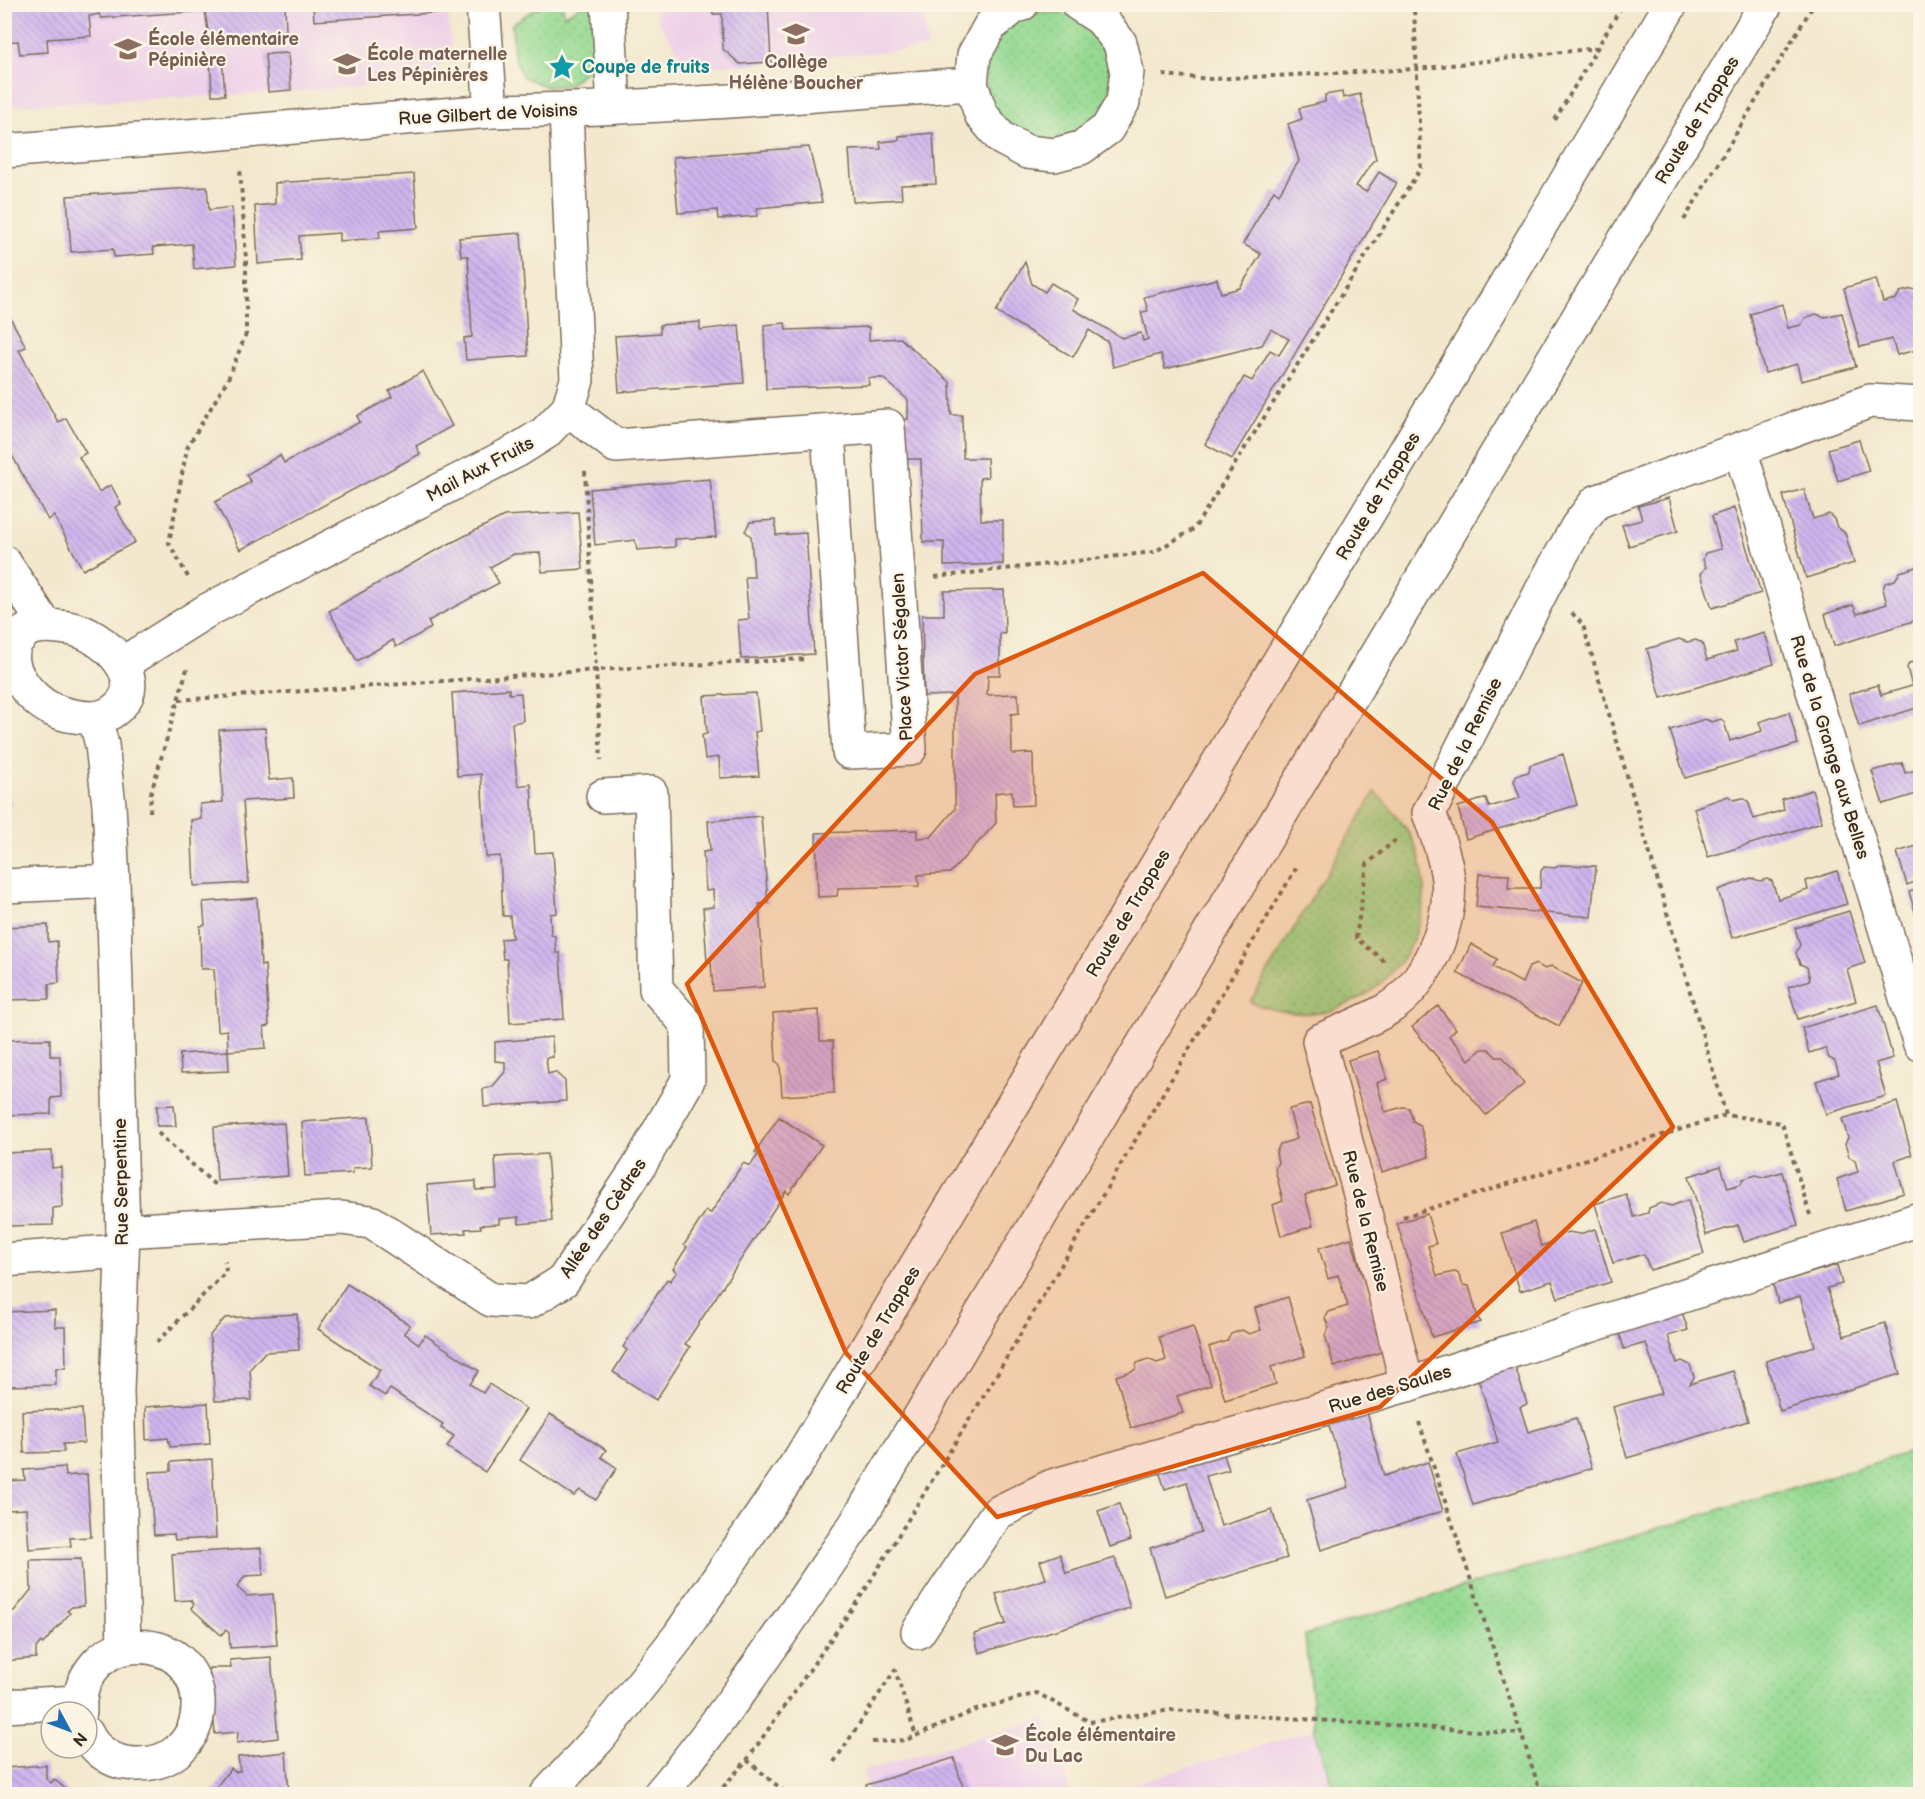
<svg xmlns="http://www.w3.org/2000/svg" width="1925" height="1799" viewBox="0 0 1925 1799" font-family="'Balsamiq Sans',sans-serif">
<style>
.built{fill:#eed0e8}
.grass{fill:url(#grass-dots);stroke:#688258;stroke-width:1.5}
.building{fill:url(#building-back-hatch)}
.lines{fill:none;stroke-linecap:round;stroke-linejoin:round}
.minor-casing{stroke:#7b6c5b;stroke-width:36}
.secondary-casing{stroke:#7b6c5b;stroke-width:36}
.path{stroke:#7b6c5b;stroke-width:4;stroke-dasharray:4.5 4.5;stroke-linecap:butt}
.minor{stroke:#fff;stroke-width:33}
.secondary{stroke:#fff;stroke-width:33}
.marked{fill:#df570d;fill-opacity:0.2;stroke:#df570d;stroke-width:4.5;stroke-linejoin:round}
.labels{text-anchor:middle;stroke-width:4.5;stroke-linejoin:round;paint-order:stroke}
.education-label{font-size:18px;font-weight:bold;fill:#785e54;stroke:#fcf5e5;text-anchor:start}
.culture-label{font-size:18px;font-weight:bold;fill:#0d838f;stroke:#fcf5e5;text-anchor:start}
.street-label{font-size:18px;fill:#3b2a1e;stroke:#fcf5e5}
</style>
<defs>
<pattern id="grass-dots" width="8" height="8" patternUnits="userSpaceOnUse" patternTransform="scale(1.5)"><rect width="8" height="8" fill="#95d992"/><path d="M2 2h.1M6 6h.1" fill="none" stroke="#81ba7d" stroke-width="1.8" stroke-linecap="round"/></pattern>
<pattern id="building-back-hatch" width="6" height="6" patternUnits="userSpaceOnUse" patternTransform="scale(1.5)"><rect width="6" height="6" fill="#d0b6ef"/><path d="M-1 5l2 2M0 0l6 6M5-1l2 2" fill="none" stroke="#aa94c1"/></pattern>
</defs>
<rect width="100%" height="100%" fill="#fcf5e5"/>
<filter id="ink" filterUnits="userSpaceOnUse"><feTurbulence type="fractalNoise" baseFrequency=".0167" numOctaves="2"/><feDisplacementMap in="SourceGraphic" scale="12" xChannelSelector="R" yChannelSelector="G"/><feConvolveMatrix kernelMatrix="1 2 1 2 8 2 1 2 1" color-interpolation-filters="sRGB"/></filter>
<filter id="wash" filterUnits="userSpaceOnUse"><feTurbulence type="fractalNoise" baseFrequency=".008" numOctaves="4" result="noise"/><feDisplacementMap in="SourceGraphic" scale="24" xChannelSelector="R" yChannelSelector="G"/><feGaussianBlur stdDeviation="1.35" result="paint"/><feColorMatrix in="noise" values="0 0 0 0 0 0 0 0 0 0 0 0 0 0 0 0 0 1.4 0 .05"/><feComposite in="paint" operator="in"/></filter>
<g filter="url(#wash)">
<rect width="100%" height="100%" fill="#f3e8cd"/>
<!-- built -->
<g class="built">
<polygon points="5,5 447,5 451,45 431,82 255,94 5,106"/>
<polygon points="655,5 921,5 928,48 690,68 657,20"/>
<polygon points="1046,1718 1071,1794 869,1794 863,1771"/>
<polygon points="1315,1730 1335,1794 1098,1794"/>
</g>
<!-- grass -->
<g class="grass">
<polygon points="541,5 563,5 564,16 582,5 594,5 596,48 588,69 568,85 547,87 523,77 514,56 512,24"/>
<circle cx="1049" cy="76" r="64"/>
<path d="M1375 792C1397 813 1416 837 1422 868 1433 924 1399 984 1347 1004 1340 1007 1333 1011 1326 1012 1299 1016 1275 1012 1250 1002Z"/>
<polygon points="1920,1449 1920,1794 1335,1794 1315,1730 1305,1635"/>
</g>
<g id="blocks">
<!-- building -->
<g class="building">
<polygon points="4,4 285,4 286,31 209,37 205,11 101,18 99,14 89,16 91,36 47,39 48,52 20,54 18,41 4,42"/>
<polygon points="313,4 447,4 447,12 314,21"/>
<polygon points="673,4 708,4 708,6 679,9"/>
<polygon points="711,4 768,4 771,62 740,64 723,49 722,14 713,14"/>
<polygon points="288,53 291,90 268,92 265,54"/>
<polygon points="222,58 225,95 212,95 210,59"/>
<polygon points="1342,92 1343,98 1360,94 1376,159 1372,162 1356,186 1366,192 1379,172 1397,183 1232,459 1205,444 1244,377 1252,381 1270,350 1279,355 1289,339 1271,329 1262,345 1165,369 1161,354 1113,367 1108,342 1089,330 1073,357 996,312 1025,262 1032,284 1045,292 1051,283 1078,299 1073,309 1122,338 1141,333 1143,341 1148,339 1141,312 1148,311 1144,297 1217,279 1221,293 1240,288 1261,254 1243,244 1274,190 1279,194 1299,161 1288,124 1302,119 1299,108 1325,102 1325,95"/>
<polygon points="933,133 936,184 901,185 902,199 853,202 849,150 881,149 880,142 899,140 899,136"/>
<polygon points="809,147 822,202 757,208 757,216 718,219 717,210 678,213 673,157"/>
<polygon points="414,174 418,228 379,231 380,238 339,241 339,233 299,236 301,260 258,264 255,206 275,204 275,183"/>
<polygon points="207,187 209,210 232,207 236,265 194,269 192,244 153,247 154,254 114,257 113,249 71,252 67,196"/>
<polygon points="521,233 528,356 466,360 464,338 472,337 468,256 461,256 459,238"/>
<polygon points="1876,279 1883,302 1896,299 1900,292 1912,289 1920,291 1920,349 1897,355 1892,339 1860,347 1844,288"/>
<polygon points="5,300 9,308 6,310 26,347 19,350 58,422 66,418 86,453 79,457 99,492 111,485 121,504 115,507 135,542 83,570 54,516 48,520 4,441"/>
<polygon points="1782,304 1788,328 1801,325 1805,318 1816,314 1825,317 1842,313 1856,367 1801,381 1797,364 1765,373 1750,314"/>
<polygon points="700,322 700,330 739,325 744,383 619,392 615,336 660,333 660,325"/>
<polygon points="785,323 786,330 869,327 869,340 900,338 950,382 951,415 962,415 963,458 987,458 988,477 980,478 981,520 1003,520 1003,564 944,566 944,542 923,542 921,459 903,459 902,420 908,419 908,400 883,378 868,378 869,385 766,389 764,325"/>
<polygon points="423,371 452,426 416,446 420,454 240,550 215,502 251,482 246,475 280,455 284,463 360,422 357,416 392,397 389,391"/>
<polygon points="1859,440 1869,471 1838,481 1828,449"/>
<polygon points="710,479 716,537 675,539 675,547 637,550 635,540 595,545 590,489"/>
<polygon points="1804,489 1813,519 1829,514 1834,519 1837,527 1845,533 1854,563 1806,578 1783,495"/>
<polygon points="1669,498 1678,531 1629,546 1622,525 1642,520 1638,506"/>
<polygon points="1734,508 1761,593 1712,608 1701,574 1706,567 1703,560 1705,553 1721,549 1712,516"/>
<polygon points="578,512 583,569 542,572 540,553 514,554 490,567 499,583 428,621 431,628 396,647 393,640 357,661 329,611 433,552 504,516"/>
<polygon points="775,520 776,535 806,533 814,654 741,659 738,620 749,619 745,577 754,577 751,536 745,531 750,522"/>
<polygon points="1920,566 1920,619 1834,646 1825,614 1853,605 1857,614 1887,604 1883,589 1885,583 1895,580 1900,572"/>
<polygon points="1004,590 1005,634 1000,633 1000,675 988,675 987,695 1018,694 1019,713 1011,714 1012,754 1033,753 1034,805 1013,806 1012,791 995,793 996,823 950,873 918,875 919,886 838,888 837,896 818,897 816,833 917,830 917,838 931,837 955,809 955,695 924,696 922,615 944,615 944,591"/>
<polygon points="1765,633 1774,664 1661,698 1647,649 1679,639 1687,642 1696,640 1702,643 1707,660 1737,651 1734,642"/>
<polygon points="1920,661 1920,707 1859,726 1849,694 1878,685 1881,695 1912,686 1907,668 1909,663"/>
<polygon points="509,689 509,694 521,693 523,721 512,723 516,771 518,786 531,784 535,853 553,852 557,913 550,914 551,935 555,936 556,953 560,953 564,1019 510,1023 507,959 503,959 501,939 512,938 510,916 503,916 500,856 486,857 481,774 457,776 452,693"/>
<polygon points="756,693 760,731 755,732 759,776 720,778 719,757 705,759 702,735 707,734 704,696"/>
<polygon points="1789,712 1798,744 1685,778 1670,730 1705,719 1712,722 1721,719 1724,722 1730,741 1762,731 1759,722"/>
<polygon points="265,728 269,780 293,778 294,798 243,801 249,883 194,886 191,820 201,819 200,804 223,802 219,730"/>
<polygon points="1563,754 1577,805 1466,839 1458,807 1486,798 1489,807 1520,798 1514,781 1517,775 1529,772 1530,765"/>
<polygon points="1902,763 1905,773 1920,769 1920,793 1883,804 1872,771"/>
<polygon points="1812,790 1822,822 1708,857 1694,808 1728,796 1734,800 1742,798 1748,801 1754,819 1784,810 1782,799"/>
<polygon points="4,800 11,801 5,827 4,826"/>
<polygon points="761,816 768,903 759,904 764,987 713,991 711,962 707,961 703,908 714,907 713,890 706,891 703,852 710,851 708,821"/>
<polygon points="1920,845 1920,880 1907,885 1897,852"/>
<polygon points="1560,865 1596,866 1591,917 1476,907 1479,874 1509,875 1508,888 1540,888 1541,871 1544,867 1555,868"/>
<polygon points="1837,871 1847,904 1732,938 1718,890 1751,878 1760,881 1767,879 1772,881 1778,899 1808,890 1806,881"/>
<polygon points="1920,889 1920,928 1909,892"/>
<polygon points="257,898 261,966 265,965 269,1026 264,1027 266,1048 228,1051 227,1030 218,1031 214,969 201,969 200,926 205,925 203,902"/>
<polygon points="1849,911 1865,963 1847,969 1856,1001 1798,1019 1788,987 1810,980 1807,967 1800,964 1796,953 1800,945 1795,928"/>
<polygon points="48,925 48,942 57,941 59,983 49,984 49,999 4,1000 4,927"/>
<polygon points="1471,944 1497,959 1493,967 1522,983 1529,967 1536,964 1545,969 1551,966 1582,983 1559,1026 1457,973"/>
<polygon points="1878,1005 1893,1058 1876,1063 1886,1096 1826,1114 1816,1081 1839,1074 1835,1061 1829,1058 1825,1048 1809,1053 1802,1028"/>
<polygon points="1438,1006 1456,1029 1449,1036 1469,1060 1482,1049 1489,1049 1496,1057 1503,1057 1524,1084 1486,1115 1412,1027"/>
<polygon points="819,1010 820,1041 833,1041 834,1093 782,1096 780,1065 776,1061 773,1013"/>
<polygon points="552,1037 553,1057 546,1058 548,1074 555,1072 565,1081 566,1101 484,1107 483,1089 492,1087 505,1072 505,1062 495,1061 495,1042"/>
<polygon points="50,1039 50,1056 60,1056 61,1097 51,1098 51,1114 5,1115 5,1040"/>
<polygon points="228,1051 229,1071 181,1073 180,1054"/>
<polygon points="1378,1051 1387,1079 1377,1083 1385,1112 1403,1107 1409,1108 1413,1121 1420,1125 1429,1157 1382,1172 1348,1060"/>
<polygon points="1897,1102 1912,1155 1895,1161 1904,1193 1846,1211 1837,1179 1858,1172 1855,1160 1849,1157 1845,1144 1848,1138 1842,1119"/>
<polygon points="1310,1104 1335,1185 1305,1195 1313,1226 1281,1236 1273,1205 1283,1201 1275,1169 1278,1162 1276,1153 1280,1144 1297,1139 1289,1109"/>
<polygon points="174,1105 176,1126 157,1126 157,1106"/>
<polygon points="369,1117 372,1167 353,1168 353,1173 305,1176 302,1122"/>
<polygon points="779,1117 822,1145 789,1194 786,1191 685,1344 690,1347 656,1400 613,1372 627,1350 623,1347 667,1279 670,1281 677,1272 673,1269 687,1247 684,1245 706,1211 711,1213 743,1163 750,1166 758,1155 755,1152"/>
<polygon points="284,1123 288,1176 217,1181 214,1127"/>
<polygon points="52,1151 52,1168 61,1167 62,1207 53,1208 53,1225 4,1226 4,1153"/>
<polygon points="547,1154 552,1221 519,1224 519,1217 499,1219 499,1224 480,1225 481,1228 465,1229 466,1233 431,1235 427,1185 476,1181 476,1190 497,1189 495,1157"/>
<polygon points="1721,1166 1728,1188 1741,1184 1743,1179 1756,1175 1763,1177 1782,1172 1798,1225 1744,1242 1738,1225 1706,1235 1689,1176"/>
<polygon points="1626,1194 1634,1217 1648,1213 1649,1208 1661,1203 1671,1206 1688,1200 1704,1254 1650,1270 1644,1254 1613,1263 1595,1204"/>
<polygon points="1427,1214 1436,1244 1428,1246 1437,1276 1454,1272 1458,1273 1463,1285 1469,1286 1478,1318 1481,1322 1432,1337 1397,1223"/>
<polygon points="1534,1222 1541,1246 1553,1242 1557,1236 1568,1232 1580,1234 1595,1229 1611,1282 1558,1298 1552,1281 1520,1291 1502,1233"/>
<polygon points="1351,1238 1385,1351 1334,1367 1325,1335 1329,1328 1325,1318 1329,1312 1348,1306 1338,1275 1328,1279 1319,1248"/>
<polygon points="1837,1265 1842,1284 1827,1288 1844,1336 1885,1323 1900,1374 1780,1411 1766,1361 1815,1346 1800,1296 1778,1303 1773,1284"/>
<polygon points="347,1284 410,1325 404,1333 419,1344 425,1335 479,1371 470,1384 483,1393 489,1384 526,1409 485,1472 447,1447 454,1436 441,1428 443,1424 390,1389 385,1396 369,1386 380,1370 318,1329"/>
<polygon points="1288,1297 1305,1356 1271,1367 1276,1384 1225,1400 1209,1347 1227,1341 1231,1334 1242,1330 1249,1334 1261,1330 1255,1308"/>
<polygon points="55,1310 55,1327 65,1327 66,1368 56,1368 56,1385 4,1386 4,1312"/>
<polygon points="1682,1312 1688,1330 1668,1336 1677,1363 1682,1361 1690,1365 1694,1377 1690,1384 1733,1371 1748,1421 1627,1458 1613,1407 1662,1393 1646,1343 1624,1349 1619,1331"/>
<polygon points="297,1314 299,1350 265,1352 250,1369 252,1400 215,1401 210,1335 225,1318"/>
<polygon points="1193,1326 1211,1385 1177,1396 1183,1413 1131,1428 1116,1376 1135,1370 1137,1363 1148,1359 1157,1363 1166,1360 1159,1337"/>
<polygon points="1514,1363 1527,1404 1520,1407 1528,1432 1576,1418 1592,1468 1473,1505 1457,1454 1498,1442 1477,1375"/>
<polygon points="208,1403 210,1444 170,1447 168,1438 146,1440 145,1407"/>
<polygon points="1366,1408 1384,1476 1428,1462 1443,1511 1321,1550 1307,1500 1349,1487 1327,1420"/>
<polygon points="82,1409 84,1443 63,1444 64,1452 24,1453 22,1411"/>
<polygon points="550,1414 606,1450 601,1457 617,1468 596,1500 580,1490 574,1496 520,1460"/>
<polygon points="1223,1452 1229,1470 1206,1476 1221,1526 1272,1510 1287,1558 1165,1596 1150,1548 1201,1532 1187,1482 1165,1489 1159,1471"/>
<polygon points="212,1459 216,1538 175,1540 174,1534 154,1535 149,1472 171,1471 171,1462"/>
<polygon points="65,1467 66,1476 87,1474 91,1537 70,1538 71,1546 29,1549 26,1509 7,1510 5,1481 25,1480 24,1470"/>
<polygon points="1119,1504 1131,1540 1110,1547 1098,1511"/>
<polygon points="261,1548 263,1575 245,1576 237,1587 247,1596 273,1594 277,1645 230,1648 229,1633 226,1630 221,1635 191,1608 194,1604 191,1600 175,1601 172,1554"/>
<polygon points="1060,1554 1066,1573 1115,1558 1130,1608 979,1653 974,1634 1006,1624 996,1594 1046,1579 1040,1561"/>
<polygon points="81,1559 84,1606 72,1607 67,1611 70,1613 43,1644 41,1642 36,1648 36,1658 4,1661 4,1611 14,1611 31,1590 30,1560"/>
<polygon points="271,1657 278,1738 237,1743 238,1732 215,1734 209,1668 231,1668 230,1660"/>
<polygon points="286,1752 289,1794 211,1794 231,1768 235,1772 240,1771 238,1757"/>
<polygon points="954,1758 965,1794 869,1794 866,1785"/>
<polygon points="46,1765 46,1779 51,1783 54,1779 71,1794 4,1794 4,1768"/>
</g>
</g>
</g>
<g filter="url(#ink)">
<use href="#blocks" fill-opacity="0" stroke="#7b6c5b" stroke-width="1.5"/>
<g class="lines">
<defs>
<g id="minor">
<polyline points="483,4 491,111"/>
<polyline points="608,4 614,107"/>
<polyline points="1022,4 1014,7 990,26 974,55 971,84 981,114 1001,138 1027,152 1054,155 1081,148 1107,129 1123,102 1127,72 1120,43 1101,19 1078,4"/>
<path d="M4 151 491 111C651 109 811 95 971 84"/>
<polyline points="568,409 616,446 888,426 910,749 849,752 828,431"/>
<polyline points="1740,449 1920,1044"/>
<polyline points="4,562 46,626"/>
<path d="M46 626C63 627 79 628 94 638 114 650 143 681 121 704 114 712 105 717 94 718 81 718 64 715 53 710 30 700 0 664 18 639 21 637 24 631 28 630 32 627 40 627 46 626Z"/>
<polyline points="122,664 208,610 518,450 545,433 568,409 577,380 566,110"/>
<polyline points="95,718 102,745 109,805 113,881 123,1231 117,1391 124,1647"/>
<polyline points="4,886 113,881"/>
<polyline points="123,1231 341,1218 371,1222 491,1300 529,1302 563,1281 638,1168 688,1080 687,1024 656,989 651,793 603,796"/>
<polyline points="4,1260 122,1251"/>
<path d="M1407 1385 1369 1228 1319 1041C1341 1031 1365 1022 1386 1010 1425 987 1453 924 1448 879 1445 856 1437 835 1429 813L1545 584 1577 527 1596 502 1870 401 1920 404"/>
<polyline points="918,1632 997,1513 1052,1486 1407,1385 1920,1219"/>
<polyline points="4,1706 79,1702"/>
<path d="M80 1712C77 1682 98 1650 130 1647 224 1638 219 1777 126 1763 110 1761 93 1748 87 1734"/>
</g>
<g id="secondary">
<polyline points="547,1794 599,1738 679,1636 800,1459 1498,297 1671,4"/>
<path d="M660 1794C731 1710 792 1616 855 1525L1766 4"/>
</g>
</defs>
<!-- minor casing -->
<use href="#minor" class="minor-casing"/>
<!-- secondary casing -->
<use href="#secondary" class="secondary-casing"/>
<!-- path -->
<g class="path">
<polyline points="1163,75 1211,79 1417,69 1597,48"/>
<polyline points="1555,120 1623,4"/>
<polyline points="1684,220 1814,4"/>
<polyline points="585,471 601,760"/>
<polyline points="188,577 169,543 187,448 228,379 246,334 246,259 240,168"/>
<polyline points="935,577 1154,552 1194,529 1421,168 1414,7 1422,4"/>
<polyline points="1572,613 1583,625 1726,1115 1782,1123 1810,1215"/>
<polyline points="179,700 596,670 806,659"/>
<polyline points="150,812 151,793 187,669"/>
<polyline points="1384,961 1356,938 1367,864 1398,838"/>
<polyline points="158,1133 216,1186"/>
<polyline points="1403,1217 1726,1115"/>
<polyline points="157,1342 226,1272 225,1261"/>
<polyline points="1419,1422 1541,1794"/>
<polyline points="872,1742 906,1740 976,1710 1037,1693 1090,1722 1171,1710 1522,1734"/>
<polyline points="747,1760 787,1794"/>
<polyline points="834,1762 895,1670 916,1736"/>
<polyline points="717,1794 747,1760 865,1590 994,1379 1298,865"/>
</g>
<!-- minor -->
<use href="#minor" class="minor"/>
<!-- secondary -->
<use href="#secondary" class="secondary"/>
</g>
</g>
<!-- marked area -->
<path class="marked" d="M1203 573 1492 822 1673 1127 1380 1407 997 1517 846 1353 687 984 975 674Z"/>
<!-- icons -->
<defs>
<symbol id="school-bare" viewBox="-9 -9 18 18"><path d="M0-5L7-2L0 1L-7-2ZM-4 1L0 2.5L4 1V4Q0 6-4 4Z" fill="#8d6e63" stroke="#fcf5e5" stroke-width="2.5" paint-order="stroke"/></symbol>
<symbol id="sight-bare" viewBox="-9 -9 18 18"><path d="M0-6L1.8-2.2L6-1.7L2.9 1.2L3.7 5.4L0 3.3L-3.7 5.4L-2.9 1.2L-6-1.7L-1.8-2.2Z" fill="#0f9aa8" stroke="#fcf5e5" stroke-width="2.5" paint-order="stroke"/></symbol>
</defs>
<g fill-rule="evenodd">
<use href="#school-bare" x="777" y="15" width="38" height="38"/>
<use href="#school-bare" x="109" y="30" width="38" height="38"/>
<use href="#school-bare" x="328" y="45" width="38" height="38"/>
<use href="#sight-bare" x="543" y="48" width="38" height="38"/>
<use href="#school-bare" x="986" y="1726" width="38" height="38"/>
</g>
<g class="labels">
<!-- education labels -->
<g class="education-label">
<text x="148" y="45">École élémentaire<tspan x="148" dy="21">Pépinière</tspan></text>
<text x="367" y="60">École maternelle<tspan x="367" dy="21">Les Pépinières</tspan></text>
<text x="796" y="68" text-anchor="middle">Collège<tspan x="796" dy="21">Hélène Boucher</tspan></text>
<text x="1025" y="1741">École élémentaire<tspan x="1025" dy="21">Du Lac</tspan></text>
</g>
<!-- culture labels -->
<g class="culture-label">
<text x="582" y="73">Coupe de fruits</text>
</g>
<!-- street labels -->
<g class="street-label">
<text transform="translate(488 114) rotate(-3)" y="6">Rue Gilbert de Voisins</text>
<text transform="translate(1697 120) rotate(-59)" y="6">Route de Trappes</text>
<text transform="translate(480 469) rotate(-28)" y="6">Mail Aux Fruits</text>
<text transform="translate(1378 496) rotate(-59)" y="6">Route de Trappes</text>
<text transform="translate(902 657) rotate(-93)" y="6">Place Victor Ségalen</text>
<text transform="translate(1465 744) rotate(-64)" y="6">Rue de la Remise</text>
<text transform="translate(1830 747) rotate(73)" y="6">Rue de la Grange aux Belles</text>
<text transform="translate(1128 913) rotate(-59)" y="6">Route de Trappes</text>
<text transform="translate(121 1182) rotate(-91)" y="6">Rue Serpentine</text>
<text transform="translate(603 1218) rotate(-56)" y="6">Allée des Cèdres</text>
<text transform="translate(1366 1221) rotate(76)" y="6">Rue de la Remise</text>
<text transform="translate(878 1330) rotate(-59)" y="6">Route de Trappes</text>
<text transform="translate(1390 1389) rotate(-17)" y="6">Rue des Saules</text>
</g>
</g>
<!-- margin -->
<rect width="1925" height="1799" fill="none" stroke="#fcf5e5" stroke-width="24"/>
<!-- north arrow -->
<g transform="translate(69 1730) rotate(131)"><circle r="28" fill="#fcf5e5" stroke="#afa495" stroke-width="1.5"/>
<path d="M0-4.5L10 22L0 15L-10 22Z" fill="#1f6fb2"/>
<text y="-9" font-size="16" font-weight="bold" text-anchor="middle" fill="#3b2a1e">N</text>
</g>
</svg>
